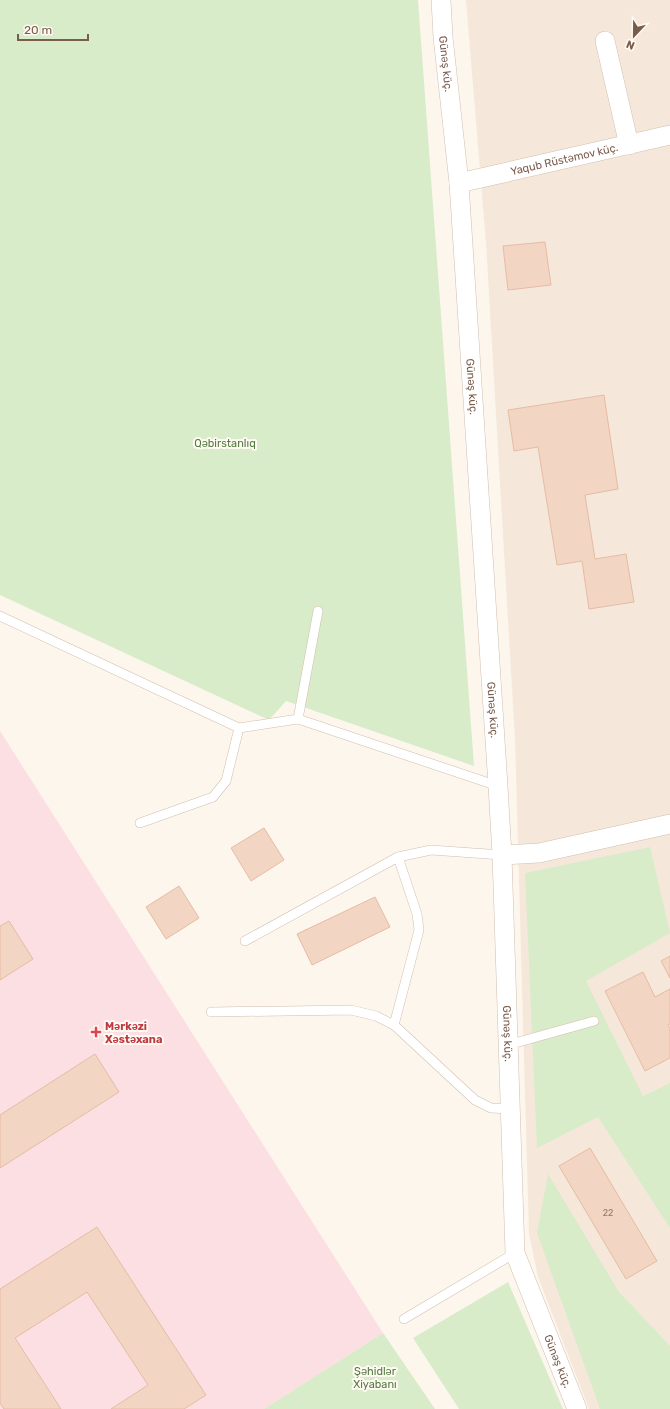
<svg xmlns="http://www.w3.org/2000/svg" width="670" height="1409" viewBox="0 0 670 1409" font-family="Rubik,sans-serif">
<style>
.residential{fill:#f5e8da}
.medical{fill:#fbdfe3}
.green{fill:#d8ecc9}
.building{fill:#f3d5c3;stroke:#e6bba3}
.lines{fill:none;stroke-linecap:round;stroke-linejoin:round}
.service-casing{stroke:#d1beb0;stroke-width:10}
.minor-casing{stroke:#d1beb0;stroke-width:20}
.service{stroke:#fff;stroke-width:9}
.minor{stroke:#fff;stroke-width:19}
.health-dot{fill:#e0444e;stroke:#fffaf3;stroke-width:1.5}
.labels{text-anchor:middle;stroke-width:4;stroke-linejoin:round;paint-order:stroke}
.number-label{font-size:9px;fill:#987a6a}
.street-label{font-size:11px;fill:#7a5c4d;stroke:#fffaf3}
.park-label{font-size:11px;fill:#537a41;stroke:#fffaf3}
.health-label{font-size:11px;font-weight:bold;fill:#be3a42;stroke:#fffaf3;text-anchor:start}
</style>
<rect width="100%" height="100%" fill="#fdf6ec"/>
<!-- residential -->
<polygon class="residential" points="466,0 670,0 670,1409 589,1409 538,1277 529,1234 515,740 486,243"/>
<!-- medical -->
<polygon class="medical" points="0,731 383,1333 264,1409 0,1409"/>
<!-- green -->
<g class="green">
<polygon points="0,0 418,0 474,766 286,701 269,720 0,595"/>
<polygon points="650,847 670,933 586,981 643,1096 670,1083 670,1228 598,1117 537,1148 525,873"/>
<polygon points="548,1174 619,1292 670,1346 670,1409 600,1409 537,1233"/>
<polygon points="508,1282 563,1409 459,1409 413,1338"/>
<polygon points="383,1333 435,1409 264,1409"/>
</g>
<!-- building -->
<g class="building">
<polygon points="545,242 551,285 508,290 503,246"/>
<polygon points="604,395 618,489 585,495 595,559 626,554 634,602 589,609 582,561 557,565 538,447 514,451 508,410"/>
<polygon points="264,828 284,860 251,881 231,848"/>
<polygon points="179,886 199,918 166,939 146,907"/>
<polygon points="375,897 390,927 312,965 297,934"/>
<polygon points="9,921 33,959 0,980 0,926"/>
<polygon points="670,956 670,978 661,961"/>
<polygon points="643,972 655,997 670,989 670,1024 668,1025 670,1028 670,1058 645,1071 605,991"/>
<polygon points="95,1054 119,1092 0,1168 0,1115"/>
<polygon points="590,1148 657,1261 626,1279 559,1166"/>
<polygon points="97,1227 206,1395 184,1409 111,1409 148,1385 87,1292 15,1338 61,1409 4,1409 0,1403 0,1289"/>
</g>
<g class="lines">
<defs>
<g id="service">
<polyline points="0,616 239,728"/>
<polyline points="298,719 318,611"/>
<polyline points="140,823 213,797 226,781 239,728 298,719 498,786"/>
<polyline points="245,941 398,857 431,850 502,855"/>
<polyline points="211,1012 351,1010 376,1016 394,1025 475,1100 491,1108 510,1109"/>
<polyline points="394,1025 419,930 417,914 398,857"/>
<polyline points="508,1045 594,1021"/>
<polyline points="404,1319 515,1253"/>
</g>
<g id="minor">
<path id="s1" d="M441 0 443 37 459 183 498 786 502 855 515 1253 577 1409"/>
<polyline points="605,41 629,145"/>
<path id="s2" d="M459 183 670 135"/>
<polyline points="502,855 539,853 670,824"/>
</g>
</defs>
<!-- service casing -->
<use href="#service" class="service-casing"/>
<!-- minor casing -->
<use href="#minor" class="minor-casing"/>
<!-- service -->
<use href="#service" class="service"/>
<!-- minor -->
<use href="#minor" class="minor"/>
</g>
<!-- markers -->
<path class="health-dot" d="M94 1026h4v4h4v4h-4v4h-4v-4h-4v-4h4z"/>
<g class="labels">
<!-- number labels -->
<g class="number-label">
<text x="608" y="1216">22</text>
</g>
<!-- street labels -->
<g class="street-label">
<text dy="4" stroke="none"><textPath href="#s1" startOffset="64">Günəş küç.</textPath></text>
<text dy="4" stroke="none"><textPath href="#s2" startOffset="108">Yaqub Rüstəmov küç.</textPath></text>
<text dy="4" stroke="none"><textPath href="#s1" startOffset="388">Günəş küç.</textPath></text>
<text dy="4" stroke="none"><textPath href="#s1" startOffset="712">Günəş küç.</textPath></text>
<text dy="4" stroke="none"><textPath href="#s1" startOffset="1036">Günəş küç.</textPath></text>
<text dy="4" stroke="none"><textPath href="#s1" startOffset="1372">Günəş küç.</textPath></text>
</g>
<!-- park labels -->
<g class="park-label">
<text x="225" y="447">Qəbirstanlıq</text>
<text x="375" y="1375">Şəhidlər<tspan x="375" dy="13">Xiyabanı</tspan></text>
</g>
<!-- health labels -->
<g class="health-label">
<text x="105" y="1030">Mərkəzi<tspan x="105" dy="13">Xəstəxana</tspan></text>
</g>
</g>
<!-- north arrow -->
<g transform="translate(634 36) rotate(202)" stroke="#fffaf3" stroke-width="3" paint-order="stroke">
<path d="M0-3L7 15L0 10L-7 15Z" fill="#7a5c4d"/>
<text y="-6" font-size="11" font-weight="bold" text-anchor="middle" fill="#7a5c4d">N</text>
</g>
<!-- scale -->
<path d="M18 34v6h70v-6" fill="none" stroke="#7a5c4d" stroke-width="2"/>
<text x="24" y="34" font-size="12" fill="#7a5c4d" stroke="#fffaf3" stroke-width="3" paint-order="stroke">20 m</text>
</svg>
